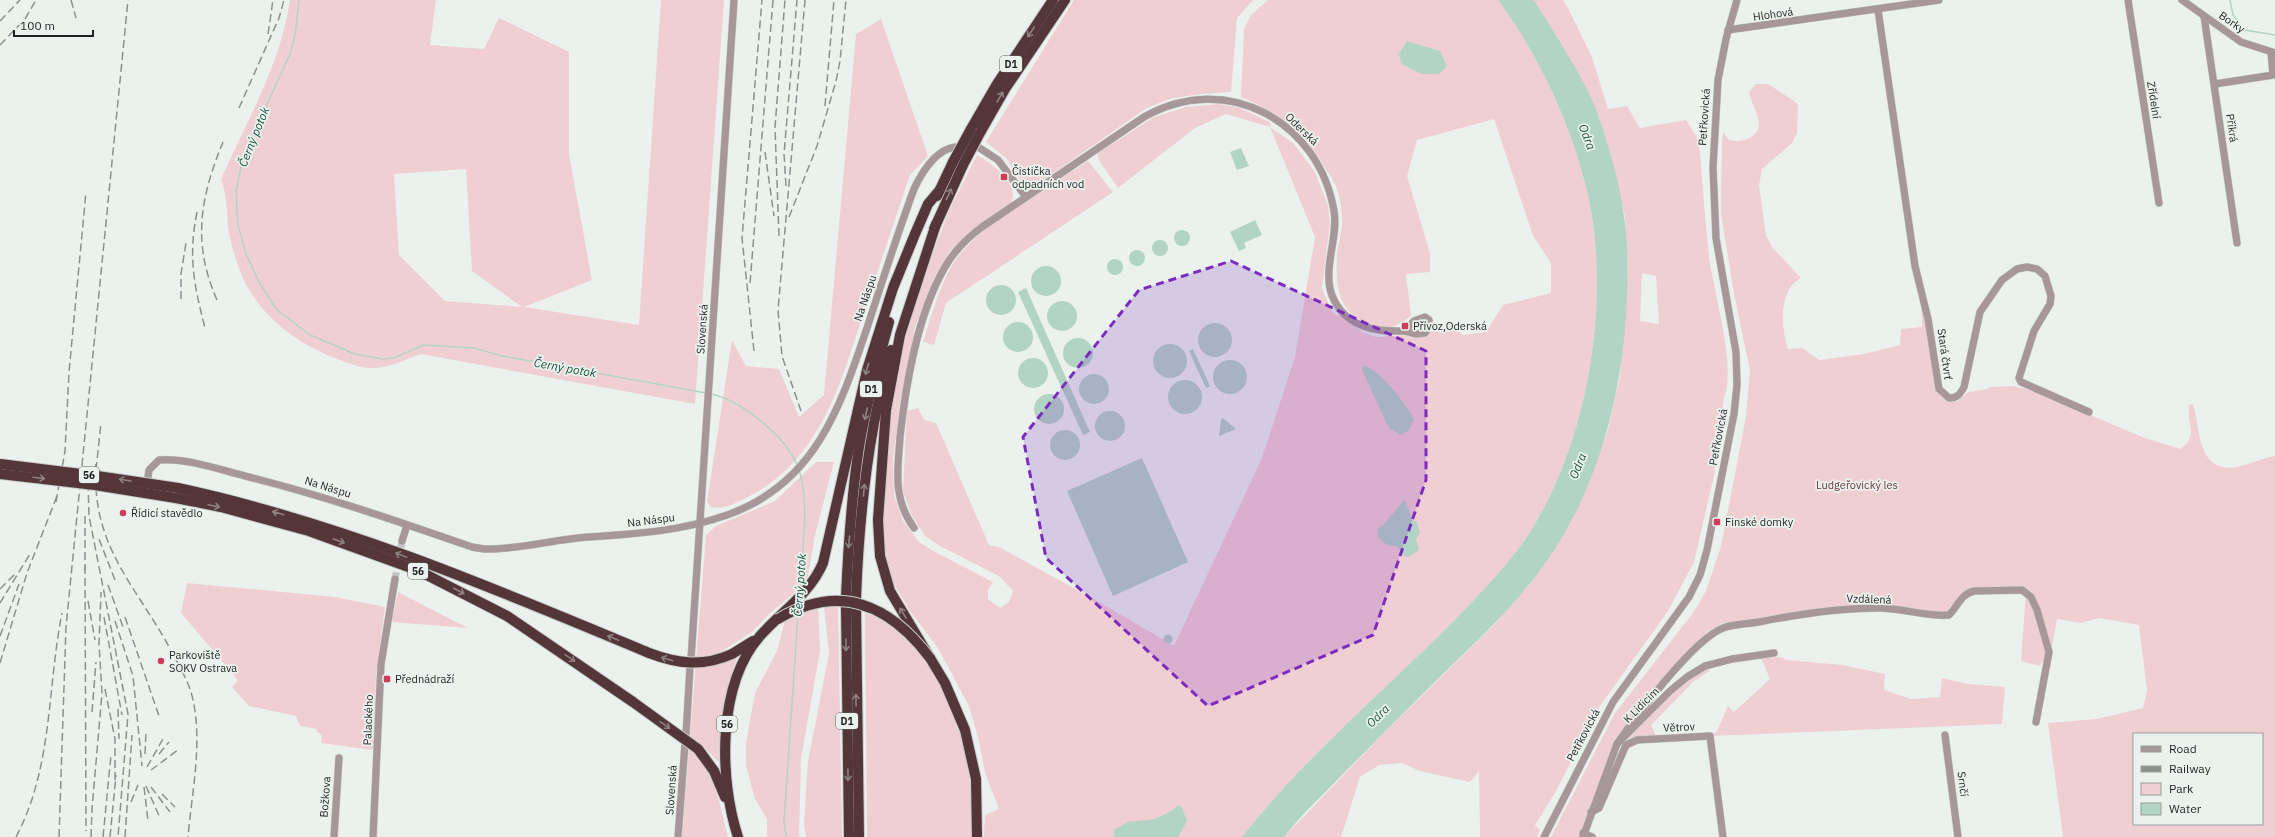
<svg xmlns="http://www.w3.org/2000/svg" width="2275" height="837" viewBox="0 0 2275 837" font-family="'IBM Plex Sans',sans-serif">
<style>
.green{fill:#f0cfd2;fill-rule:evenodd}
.water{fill:#b2d4c4}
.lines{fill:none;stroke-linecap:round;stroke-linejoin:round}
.stream{stroke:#b2d4c4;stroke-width:1.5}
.minor-tunnel{stroke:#c2c8c5;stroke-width:7;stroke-dasharray:7 3.5;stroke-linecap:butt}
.minor-casing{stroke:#c6cdc9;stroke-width:8}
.highway-casing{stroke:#c6cdc9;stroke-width:12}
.minor{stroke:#a79798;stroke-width:7}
.highway{stroke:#543639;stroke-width:10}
.rail{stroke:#8c918e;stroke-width:1.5;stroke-dasharray:8 4;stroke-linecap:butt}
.highway-bridge-casing{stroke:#c6cdc9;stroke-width:12;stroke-linecap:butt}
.highway-bridge{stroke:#543639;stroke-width:10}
.oneway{stroke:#908181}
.marked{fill:#7b2cbf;fill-opacity:0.2;stroke:#7b2cbf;stroke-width:3;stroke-dasharray:8 5;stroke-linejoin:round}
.poi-dot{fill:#cc3c5c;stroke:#ebf2ee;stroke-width:1.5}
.labels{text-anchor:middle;stroke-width:3.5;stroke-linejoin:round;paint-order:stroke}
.shield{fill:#ebf2ee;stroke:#5c605e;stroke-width:1}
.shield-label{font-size:10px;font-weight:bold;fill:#1f2220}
.street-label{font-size:11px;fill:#1f2220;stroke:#ebf2ee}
.poi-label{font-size:11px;fill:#1f2220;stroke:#ebf2ee;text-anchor:start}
.park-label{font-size:11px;fill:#6b383f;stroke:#ebf2ee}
.water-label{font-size:12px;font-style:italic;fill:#18553f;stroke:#ebf2ee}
</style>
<rect width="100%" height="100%" fill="#ebf2ee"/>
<!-- green -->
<g class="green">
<path d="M290 0H436L430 45 484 49 499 18 569 52V154L592 280 524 307 639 325 661 0H724L695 404 421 354C404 360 388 369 369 368 361 368 352 364 345 362 300 347 255 315 239 268 235 257 231 244 229 233 226 214 228 197 221 179 247 121 281 63 290 0ZM466 169 472 271 522 307 445 301 399 255 394 174Z"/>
<polygon points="1074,0 1253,0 1237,18 1231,92 1200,94 1169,99 1145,109 1038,184 1022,183 1006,158 986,142"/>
<path d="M1268 0H1498C1539 56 1569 120 1586 187 1615 302 1585 472 1507 563 1425 660 1321 736 1242 837H984L985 815 999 809 985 773 979 741 969 706 938 648 910 611 894 584 888 572 882 547 883 497 892 401 908 325 925 274 949 211 977 155C991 163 1021 184 1011 203L969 232 950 251 934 278 915 327 900 405 893 458 894 495 903 521 919 542 935 552 993 582 988 590V599L1000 608 1009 602 1013 591 999 576 940 546 925 536 912 516 903 491 907 411 918 408 924 420 936 423 989 545 999 547 1101 603 1174 646 1262 458 1295 357 1315 237 1270 127 1226 114 1195 128 1118 188 1098 159V153L1154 117 1186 107 1219 104 1240 108 1271 123 1270 127 1293 143 1315 172 1328 205 1330 223 1322 288 1333 314 1342 316 1362 332 1376 337 1405 335 1416 338 1452 323 1462 335 1486 332 1503 305 1551 293V263L1533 236 1494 119 1417 140 1407 176 1430 253V272L1406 274 1411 315C1398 327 1391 330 1374 325 1338 316 1335 286 1337 255 1338 244 1342 233 1342 222 1342 212 1340 198 1337 189 1335 182 1329 174 1325 168 1303 130 1280 114 1241 97L1244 29 1251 15Z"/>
<path d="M1534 0H1563L1566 4 1592 57 1608 109 1627 106 1640 128 1686 120 1697 137 1700 153C1703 187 1705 222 1709 256 1713 290 1737 368 1724 397L1714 476 1694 562 1668 611 1600 706 1555 793 1535 825 1540 830 1537 837H1480L1479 771 1470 782 1420 771 1402 763 1379 765 1360 777 1341 837H1284L1383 734 1493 626 1530 584 1589 482 1608 430 1620 376 1628 267 1625 216 1600 119 1573 64ZM1642 273 1656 276 1659 324 1640 321Z"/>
<path d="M881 19 928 156 910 175 844 372C825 424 799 471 748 497 736 503 724 510 711 507L707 502 732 340 746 366 779 369 799 417 824 395 856 34Z"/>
<path d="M1756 84H1768L1794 101 1798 105 1797 133 1792 143 1762 169 1759 185 1766 236 1772 247 1801 278C1778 290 1781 328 1788 349L1802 348 1819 360 1864 354 1900 345 1901 329 1922 327 1921 300 1937 392 1948 401H1958L1968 392 1988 389 1989 387 2014 386 2037 392 2142 437 2180 449C2200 436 2186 424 2189 405L2193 404C2201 430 2197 473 2236 467 2249 465 2262 458 2275 456V837H2063L2048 723 2097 719 2143 708 2147 690 2139 625 2099 618 2081 623 2057 619 2051 652 2039 666 2021 661 2026 590 1969 589 1958 597 1955 609 1947 613 1881 606 1721 624 1707 632 1642 704 1616 740 1579 837H1551L1615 713 1693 613 1706 591 1721 546 1746 417 1750 370 1734 294 1721 214 1722 141 1723 132 1729 140C1736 142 1744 141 1750 138 1770 126 1751 107 1749 92ZM2134 734H2262V824H2134Z"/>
<path d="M1088 161 1113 192 946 303 934 345 923 342C931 317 940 284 954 262 982 222 1047 188 1088 161Z"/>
<path d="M816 462H834L815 535 808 576 792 595 770 613 752 632 714 656 715 664 737 657C726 692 721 726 719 762L706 750 703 762 713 776 728 837H682L706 535 716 526 775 501Z"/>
<polygon points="187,583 335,597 385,607 376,673 373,750 321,743 322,735 317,732 317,729 300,726 296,716 249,706 232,687 238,680 181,613"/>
<polygon points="398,592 468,628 392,622"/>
<polygon points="818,605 820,651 801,759 799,837 767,837 767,819 755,799 746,766 746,743 755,693 777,651 785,620"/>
<polygon points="824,606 838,606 842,837 806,837 804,823 808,761 829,654"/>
<path d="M865 613C871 615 879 616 885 620 892 623 898 631 904 636 960 685 976 766 972 837H867Z"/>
<polygon points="1782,657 1786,660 1843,665 1885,674 1884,690 1911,699 1940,697 1942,678 1968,684 2005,687 2002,724 1711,736 1717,731 1728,706 1734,712 1770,679 1761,658"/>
<polygon points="1708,669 1710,671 1694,681 1651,725 1657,738 1628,739 1686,680"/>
</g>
<!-- water -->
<g class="water">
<path d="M1498 0H1534C1556 36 1587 81 1600 120 1610 151 1620 184 1624 216 1628 241 1628 269 1627 294 1624 398 1595 506 1527 587 1502 618 1474 644 1445 672 1410 706 1376 741 1341 776 1322 796 1301 815 1284 837H1242C1321 736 1425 660 1507 563 1585 472 1615 302 1586 187 1569 120 1539 56 1498 0Z"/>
<polygon points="1407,41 1440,51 1447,66 1439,74 1422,74 1401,64 1399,54"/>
<polygon points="1241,148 1249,166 1237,170 1230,152"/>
<polygon points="1255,220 1262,235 1244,243 1246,248 1239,251 1230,232"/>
<circle cx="1182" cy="238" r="8"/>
<circle cx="1160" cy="248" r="8"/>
<circle cx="1137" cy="258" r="8"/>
<circle cx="1115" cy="267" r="8"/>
<circle cx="1046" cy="281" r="15"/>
<circle cx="1001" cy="300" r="15"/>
<polygon points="1026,288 1090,432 1083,435 1018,292"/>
<circle cx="1062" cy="316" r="15"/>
<circle cx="1018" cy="337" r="15"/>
<circle cx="1215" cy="340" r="17"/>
<circle cx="1078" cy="353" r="15"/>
<circle cx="1170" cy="361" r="17"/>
<polygon points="1193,349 1210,386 1206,388 1189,351"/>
<circle cx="1033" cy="373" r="15"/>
<circle cx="1230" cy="377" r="17"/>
<path d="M1364 365C1383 373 1403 401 1414 419L1409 430 1401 435 1389 428 1362 370Z"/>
<circle cx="1094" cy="389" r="15"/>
<circle cx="1185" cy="397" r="17"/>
<circle cx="1049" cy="409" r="15"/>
<circle cx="1110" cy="426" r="15"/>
<polygon points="1223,418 1236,429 1219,436 1221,419"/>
<circle cx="1065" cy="445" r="15"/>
<polygon points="1142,458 1188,562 1113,596 1067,491"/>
<polygon points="1405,499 1412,520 1417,522 1420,533 1416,539 1419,550 1409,557 1404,556 1397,546 1389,546 1378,538 1377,529 1384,524"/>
<circle cx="1168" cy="639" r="4.5"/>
<polygon points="1178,805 1182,808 1187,821 1178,837 1114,837 1114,830 1128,822 1155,819 1171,811"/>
</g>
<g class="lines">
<!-- stream -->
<g class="stream">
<polyline points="299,0 295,35 290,54 243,157 236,192 238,225 246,254 259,282 276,309 310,335 355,354 382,359 394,358 424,345 474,348 502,356 706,393"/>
<polyline points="2230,0 2233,15 2245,30 2275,35"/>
<path d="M711 394C741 400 786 437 797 465"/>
<path d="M799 470C810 501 802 556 800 590"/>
<polyline points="786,837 784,822 798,614"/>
</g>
<!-- minor-tunnel -->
<polyline class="minor-tunnel" points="395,579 402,541"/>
<defs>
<g id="minor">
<polyline points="2128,0 2159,203"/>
<polyline points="2182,0 2241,42 2275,53"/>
<path d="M1878 10 1915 266 1928 319 1939 389 1949 398C1958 398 1960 394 1964 387L1980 312 2002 280 2017 269 2027 267 2037 269 2045 276 2051 296 2050 304 2034 331 2019 378 2021 382 2089 412"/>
<polyline points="2204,16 2237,243"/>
<polyline points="1728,30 1939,0"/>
<polyline points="2215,84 2273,75 2271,52"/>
<polyline points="978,147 998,160 1026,197"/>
<path d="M148 477 149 470 159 460C187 458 218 469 245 476 322 495 397 521 472 547L484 549C519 550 554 539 589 537 636 534 682 531 727 515 815 484 840 408 867 328 882 282 897 235 914 189 922 172 935 150 955 147"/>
<path d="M914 528C906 517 901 505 899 492 896 474 899 455 900 437 906 383 917 315 945 267 954 251 967 238 982 227L1144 117C1226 70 1319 121 1334 211 1339 240 1320 272 1334 300 1348 328 1377 332 1405 331L1414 321 1425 317 1429 320V327L1425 333 1416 334 1405 331"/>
<polyline points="402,541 407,525"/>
<polyline points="691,659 734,0"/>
<polyline points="686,734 690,668"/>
<polyline points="1945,735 1958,837"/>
<path d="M1617 744C1636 716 1693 640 1723 628 1734 624 1747 624 1759 622 1799 614 1839 608 1879 608 1903 608 1925 617 1949 615 1958 606 1961 594 1974 591L2022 590 2031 597 2037 610 2049 652 2036 722"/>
<polyline points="1591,812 1599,808 1626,745 1637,740 1710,736 1723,837"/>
<polyline points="1583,833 1592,837"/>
<polyline points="334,837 339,758"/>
<polyline points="373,837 381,664 395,579"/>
<polyline points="678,837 685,744"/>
<polyline points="1544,837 1613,702 1689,597 1700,575 1707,550 1734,414 1737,385 1736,352 1716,238 1713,167 1718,80 1726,39 1737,0"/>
<polyline points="1583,837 1617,744 1670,691 1687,677 1705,666 1732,659 1774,653"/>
</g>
<g id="highway">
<polyline points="971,129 997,84 1053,0"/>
<polyline points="981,131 1005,89 1065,0"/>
<polyline points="937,196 953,162"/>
<polyline points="936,224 900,335 886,410 878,520 880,556 890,591 945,683 965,730 976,779 977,837"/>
<polyline points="934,229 963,165"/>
<path d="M178 488C341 523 496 589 649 653"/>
<polyline points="176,498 221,507 309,531 417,570 507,616 633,702"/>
<path d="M846 597C848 551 851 506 857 461 863 414 877 367 889 322"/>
<path d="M856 598C859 514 868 431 891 350"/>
<polyline points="846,606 849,837"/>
<polyline points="856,607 859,837"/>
<polyline points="732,654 753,641"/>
<polyline points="714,771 725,797"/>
<path d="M738 837C719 779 717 685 760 636 782 611 809 595 823 563L867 370 893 288 915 234 928 204 939 191"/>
</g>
</defs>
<!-- minor casing -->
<use href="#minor" class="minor-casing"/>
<!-- highway casing -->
<use href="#highway" class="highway-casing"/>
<!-- minor -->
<use href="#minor" class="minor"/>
<!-- highway -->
<use href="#highway" class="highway"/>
<!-- rail -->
<g class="rail">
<polyline points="71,0 76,18"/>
<polyline points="0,21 20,0"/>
<polyline points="268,34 273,0"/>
<polyline points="0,45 25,19 36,0"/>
<polyline points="825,106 834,0"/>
<polyline points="239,108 279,18 284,0"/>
<polyline points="765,152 774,216"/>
<polyline points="786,186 784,154 797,0"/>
<path d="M197 212C188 257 194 285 205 328"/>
<polyline points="789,217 817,146 836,81 840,61 846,0"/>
<polyline points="779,236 775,127 785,0"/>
<polyline points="750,283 773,0"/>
<polyline points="181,299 181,274 186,243"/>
<path d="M217 300C192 243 200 198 223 142"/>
<polyline points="754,351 742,238 762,0"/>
<polyline points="801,411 782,356 778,310 805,0"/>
<path d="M96 464C91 548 137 586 173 654 179 666 187 679 191 692 204 738 192 790 188 837"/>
<polyline points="96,470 101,423"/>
<polyline points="88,483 89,516 128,714 118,837"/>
<polyline points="56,502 65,451 69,372 86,192"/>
<polyline points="85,516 85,571"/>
<polyline points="99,539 115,580"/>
<polyline points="85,566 86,831"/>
<polyline points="108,585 123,627"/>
<polyline points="0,589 15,574"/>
<polyline points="88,601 95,640"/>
<polyline points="0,603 30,554"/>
<polyline points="104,617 122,715"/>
<polyline points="125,617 159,716"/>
<polyline points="115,621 133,676 142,766"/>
<polyline points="0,636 19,584"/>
<polyline points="0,663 27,573 57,496"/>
<polyline points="105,689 115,739 115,780"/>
<polyline points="118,709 119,739"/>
<polyline points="92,712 96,662"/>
<polyline points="145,754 146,732"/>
<polyline points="159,754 169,742"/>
<polyline points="147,767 164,737"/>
<polyline points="151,770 178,750"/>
<polyline points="146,786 160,818"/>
<polyline points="144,787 148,821"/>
<polyline points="151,787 170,812"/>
<polyline points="162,794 175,807"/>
<polyline points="131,802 138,785"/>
<path d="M16 837C53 767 47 689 62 613"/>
<polyline points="59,837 66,627 128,0"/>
<polyline points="91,837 92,809 102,693 99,644 101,592"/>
<polyline points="103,837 111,755"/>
<polyline points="110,837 116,775"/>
<polyline points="125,837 132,735"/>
</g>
<defs>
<g id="highway-bridge">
<polyline points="953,162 971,129"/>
<polyline points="963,165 981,131"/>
<polyline points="0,464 97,476 178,488"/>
<polyline points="0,474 95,485 176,498"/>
<path d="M778 619C840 582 890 605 930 658"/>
<path d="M649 653C678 664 703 667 732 654"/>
<polyline points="633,702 698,749 714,771"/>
</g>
</defs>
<!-- highway-bridge casing -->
<use href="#highway-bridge" class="highway-bridge-casing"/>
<!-- highway-bridge -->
<use href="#highway-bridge" class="highway-bridge"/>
</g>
<!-- one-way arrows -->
<defs><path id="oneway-shaft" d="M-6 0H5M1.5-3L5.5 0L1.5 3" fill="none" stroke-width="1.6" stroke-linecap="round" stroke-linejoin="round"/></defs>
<g class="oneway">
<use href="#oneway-shaft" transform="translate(1031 32) rotate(124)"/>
<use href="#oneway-shaft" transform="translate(1000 97) rotate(-60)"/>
<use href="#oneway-shaft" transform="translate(949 194) rotate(-65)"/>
<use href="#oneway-shaft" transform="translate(867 369) rotate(106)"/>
<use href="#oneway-shaft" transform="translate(866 414) rotate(102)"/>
<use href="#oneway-shaft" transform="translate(39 478) rotate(7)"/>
<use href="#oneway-shaft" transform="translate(125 480) rotate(-171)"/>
<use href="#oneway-shaft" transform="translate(864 490) rotate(-84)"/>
<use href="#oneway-shaft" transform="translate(214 506) rotate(12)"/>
<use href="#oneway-shaft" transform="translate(278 513) rotate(-164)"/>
<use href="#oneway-shaft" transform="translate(339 541) rotate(19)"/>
<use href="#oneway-shaft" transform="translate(849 542) rotate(96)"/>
<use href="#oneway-shaft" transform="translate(401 555) rotate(-158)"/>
<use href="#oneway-shaft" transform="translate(459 591) rotate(27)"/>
<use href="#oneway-shaft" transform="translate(903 613) rotate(-122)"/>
<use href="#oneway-shaft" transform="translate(613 638) rotate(-157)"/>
<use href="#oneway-shaft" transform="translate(846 645) rotate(90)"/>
<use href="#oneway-shaft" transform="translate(570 658) rotate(35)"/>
<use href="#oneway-shaft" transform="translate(667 659) rotate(-163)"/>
<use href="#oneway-shaft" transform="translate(856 700) rotate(-91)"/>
<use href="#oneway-shaft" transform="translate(665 725) rotate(35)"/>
<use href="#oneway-shaft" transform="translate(848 775) rotate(89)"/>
</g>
<!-- marked area -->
<path class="marked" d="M1231 261 1426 351V480L1373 635 1208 706 1046 558 1023 437 1139 290Z"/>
<!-- markers -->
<g class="poi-dot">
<rect x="1000" y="173" width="8" height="8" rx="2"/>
<rect x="1401" y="322" width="8" height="8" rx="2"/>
<circle cx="123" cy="513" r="4"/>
<rect x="1713" y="518" width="8" height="8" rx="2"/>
<circle cx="161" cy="661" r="4"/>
<rect x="383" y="675" width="8" height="8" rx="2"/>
</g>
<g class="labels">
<!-- shield labels -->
<g class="shield">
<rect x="1000" y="56" width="22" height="16" rx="3"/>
<rect x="860" y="381" width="22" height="16" rx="3"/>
<rect x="79" y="467" width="20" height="16" rx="3"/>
<rect x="408" y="563" width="20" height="16" rx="3"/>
<rect x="836" y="713" width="22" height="16" rx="3"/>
<rect x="717" y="716" width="20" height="16" rx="3"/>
</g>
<g class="shield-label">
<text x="1011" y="68">D1</text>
<text x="871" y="393">D1</text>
<text x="89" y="479">56</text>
<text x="418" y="575">56</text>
<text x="847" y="725">D1</text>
<text x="727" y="728">56</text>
</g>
<!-- street labels -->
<g class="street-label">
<text transform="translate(1773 14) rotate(-8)" y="4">Hlohová</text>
<text transform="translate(2232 22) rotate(34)" y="4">Borky</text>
<text transform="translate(2154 100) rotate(81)" y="4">Zřídelní</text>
<text transform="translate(1704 117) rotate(-86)" y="4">Petřkovická</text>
<text transform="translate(2232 128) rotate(82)" y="4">Příkrá</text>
<text transform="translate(1302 129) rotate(44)" y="4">Oderská</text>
<text transform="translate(865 298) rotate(-71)" y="4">Na Náspu</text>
<text transform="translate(702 329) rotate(-86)" y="4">Slovenská</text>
<text transform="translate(1945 354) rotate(82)" y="4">Stará čtvrť</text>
<text transform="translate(1718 437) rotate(-79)" y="4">Petřkovická</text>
<text transform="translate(328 487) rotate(17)" y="4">Na Náspu</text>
<text transform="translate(651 520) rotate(-7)" y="4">Na Náspu</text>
<text transform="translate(1869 599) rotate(2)" y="4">Vzdálená</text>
<text transform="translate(1641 705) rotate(-45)" y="4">K Lidicím</text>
<text transform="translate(368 720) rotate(-88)" y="4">Palackého</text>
<text transform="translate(1679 727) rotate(-3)" y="4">Větrov</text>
<text transform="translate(1583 735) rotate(-62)" y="4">Petřkovická</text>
<text transform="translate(1963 784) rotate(83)" y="4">Srnčí</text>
<text transform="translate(671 790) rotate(-86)" y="4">Slovenská</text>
<text transform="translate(325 797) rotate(-86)" y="4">Božkova</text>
</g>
<!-- poi labels -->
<g class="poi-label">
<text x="1012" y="175">Čistička<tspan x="1012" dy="13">odpadních vod</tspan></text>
<text x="1413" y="330">Přívoz,Oderská</text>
<text x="131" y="517">Řídicí stavědlo</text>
<text x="1725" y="526">Finské domky</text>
<text x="169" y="659">Parkoviště<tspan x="169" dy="13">SOKV Ostrava</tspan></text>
<text x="395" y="683">Přednádraží</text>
</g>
<!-- park labels -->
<g class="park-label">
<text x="1857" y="489">Ludgeřovický les</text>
</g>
<!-- water labels -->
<g class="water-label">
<text transform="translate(254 137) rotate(-68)" y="4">Černý potok</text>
<text transform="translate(1587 137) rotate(69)" y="4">Odra</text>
<text transform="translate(565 368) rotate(10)" y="4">Černý potok</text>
<text transform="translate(1578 466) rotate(-68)" y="4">Odra</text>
<text transform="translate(800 585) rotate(-86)" y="4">Černý potok</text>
<text transform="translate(1378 716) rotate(-45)" y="4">Odra</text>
</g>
</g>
<!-- legend -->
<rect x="2133" y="733" width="130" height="92" fill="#ebf2ee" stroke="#999f9c"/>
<rect x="2141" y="746" width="20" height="6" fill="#a79798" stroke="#999f9c"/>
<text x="2169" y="753" font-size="12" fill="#1f2220">Road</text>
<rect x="2141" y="766" width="20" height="6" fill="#8c918e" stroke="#999f9c"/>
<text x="2169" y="773" font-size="12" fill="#1f2220">Railway</text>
<rect x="2141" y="783" width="20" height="12" fill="#f0cfd2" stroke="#999f9c"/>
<text x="2169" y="793" font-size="12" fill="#1f2220">Park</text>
<rect x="2141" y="803" width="20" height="12" fill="#b2d4c4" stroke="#999f9c"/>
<text x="2169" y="813" font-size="12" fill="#1f2220">Water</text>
<!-- scale -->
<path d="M14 30v6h79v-6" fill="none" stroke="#1f2220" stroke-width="2"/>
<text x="20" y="30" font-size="12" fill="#1f2220" stroke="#ebf2ee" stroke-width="3" paint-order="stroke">100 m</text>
</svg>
